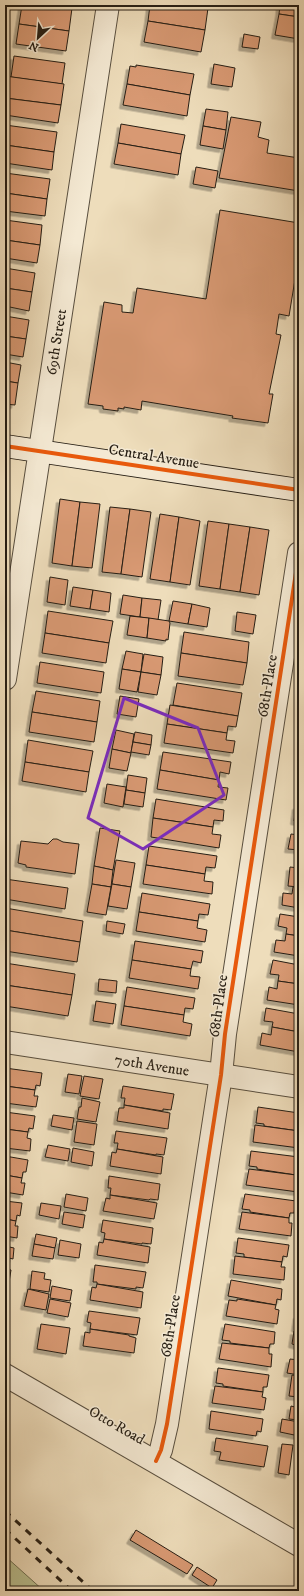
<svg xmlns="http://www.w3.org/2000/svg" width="304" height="1596" viewBox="0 0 304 1596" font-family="'IM FELL DW Pica',serif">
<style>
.green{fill:#bac090;stroke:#706f52}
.building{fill:#d89973;stroke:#261e14;filter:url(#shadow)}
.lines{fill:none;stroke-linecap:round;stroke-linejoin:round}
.street-casing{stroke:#584e3e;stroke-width:24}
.secondary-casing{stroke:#261e14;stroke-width:24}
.street{stroke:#f4e9d3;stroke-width:22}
.secondary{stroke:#f4e9d3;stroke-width:22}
.rail{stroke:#261e14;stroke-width:3;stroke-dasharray:7 7;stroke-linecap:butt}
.cycleway-casing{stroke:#f4e9d3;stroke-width:6}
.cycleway{stroke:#e8590c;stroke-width:4}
.marked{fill:none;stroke:#7b2cbf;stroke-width:3;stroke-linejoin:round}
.labels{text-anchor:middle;stroke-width:3;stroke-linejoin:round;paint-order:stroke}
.street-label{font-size:15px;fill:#261e14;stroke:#f4e9d3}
</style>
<defs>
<filter id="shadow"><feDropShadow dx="-3.5" dy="3.5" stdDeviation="0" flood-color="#0004"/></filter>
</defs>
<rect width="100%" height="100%" fill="#edb"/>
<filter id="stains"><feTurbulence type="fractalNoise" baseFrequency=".005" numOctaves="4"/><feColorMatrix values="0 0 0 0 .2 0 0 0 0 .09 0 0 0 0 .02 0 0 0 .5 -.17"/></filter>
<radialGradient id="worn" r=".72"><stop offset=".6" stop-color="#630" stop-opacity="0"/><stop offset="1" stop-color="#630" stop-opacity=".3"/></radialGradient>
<!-- green -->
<polygon class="green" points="5,1556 44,1591 5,1591"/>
<!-- building -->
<g class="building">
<polygon points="22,5 45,5 72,8 69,31 19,24"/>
<polygon points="150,5 188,5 208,8 205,30 148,21"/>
<polygon points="280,5 299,5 299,17 279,14"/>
<polygon points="279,14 299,17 299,39 275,35"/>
<polygon points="148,21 205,30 201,52 144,42"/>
<polygon points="19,24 69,31 66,51 16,44"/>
<polygon points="244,34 260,37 258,49 242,47"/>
<polygon points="14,56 65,63 62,84 11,77"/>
<polygon points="214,64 235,68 232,87 211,84"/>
<polygon points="136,65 194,74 190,95 127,84 130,66 136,67"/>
<polygon points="5,76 64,84 61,105 5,98"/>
<polygon points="127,84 190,95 187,116 123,105"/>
<polygon points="5,98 61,105 58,123 5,115"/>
<polygon points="206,109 228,112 226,130 203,126"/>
<polygon points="231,117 261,122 258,137 269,140 267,153 299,158 299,191 219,178"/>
<polygon points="121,124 185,135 181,154 118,143"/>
<polygon points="5,125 57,132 54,152 5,145"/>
<polygon points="203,126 226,130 223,149 200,145"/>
<polygon points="118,143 181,154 178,175 114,164"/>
<polygon points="5,145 54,152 52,170 5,163"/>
<polygon points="196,167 218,171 215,188 193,184"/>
<polygon points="5,173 50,179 47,199 5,193"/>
<polygon points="5,193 47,199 45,216 5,211"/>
<polygon points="220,210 299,223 299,255 289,316 279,314 276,334 281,335 269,394 273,394 268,423 232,418 233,416 142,401 141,410 124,407 124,409 118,408 118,411 103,409 103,406 88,404 104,302 122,305 122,312 133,313 137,288 206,299"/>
<polygon points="5,220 42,225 40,245 5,240"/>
<polygon points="5,240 40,245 37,263 5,258"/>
<polygon points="5,268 35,273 32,292 5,288"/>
<polygon points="5,288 32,292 29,311 5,306"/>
<polygon points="5,316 29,320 26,339 5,336"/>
<polygon points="5,336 26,339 23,357 5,354"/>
<polygon points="5,362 21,365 18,383 5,381"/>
<polygon points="5,381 18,383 15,405 5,404"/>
<polygon points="60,499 80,502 72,566 52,563"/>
<polygon points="80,502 100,504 92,568 72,566"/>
<polygon points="110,507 130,509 121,574 102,572"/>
<polygon points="130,509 151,512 142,577 121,574"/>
<polygon points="160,514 179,517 170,582 150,579"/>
<polygon points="179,517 200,521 190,585 170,582"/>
<polygon points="208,521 229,524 220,589 199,586"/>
<polygon points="229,524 250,527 240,592 220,589"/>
<polygon points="250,527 269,530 259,595 240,592"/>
<polygon points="50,577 68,580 65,605 47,602"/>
<polygon points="73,587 93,590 90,609 70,606"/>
<polygon points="93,590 111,593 109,612 90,609"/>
<polygon points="123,595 142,598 140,617 120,614"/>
<polygon points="142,598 161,600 158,620 140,617"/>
<polygon points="173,601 192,604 188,624 169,621"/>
<polygon points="192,604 210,608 207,627 188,624"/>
<polygon points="48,611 113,621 109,643 45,633"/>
<polygon points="237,612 256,615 253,634 235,631"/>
<polygon points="130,616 149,618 147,638 127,635"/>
<polygon points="149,618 169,621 170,623 168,640 166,639 166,641 147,638"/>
<polygon points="184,632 249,642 247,663 181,653"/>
<polygon points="45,633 109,643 106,663 42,653"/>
<polygon points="126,651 143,654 141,672 122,669"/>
<polygon points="181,653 247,663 243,685 178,676"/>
<polygon points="144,654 163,657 161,675 141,672"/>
<polygon points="40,662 104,672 101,693 37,683"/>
<polygon points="122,669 141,672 137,692 119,689"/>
<polygon points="141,672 161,675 157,695 138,692"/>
<polygon points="177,683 242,693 238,716 173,705"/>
<polygon points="36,691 100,701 97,722 32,712"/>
<polygon points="120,696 139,699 136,717 117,714"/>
<polygon points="170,705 238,716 236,727 228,726 227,733 167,724"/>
<polygon points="32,712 97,722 94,742 29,732"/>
<polygon points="167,724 227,733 226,740 235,741 233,753 164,743"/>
<polygon points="116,730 134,734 131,753 112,749"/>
<polygon points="135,732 152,735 151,745 133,742"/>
<polygon points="28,740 93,751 89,772 25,762"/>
<polygon points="133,742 151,745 149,755 131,752"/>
<polygon points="112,749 131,753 127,771 109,768"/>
<polygon points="163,752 231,762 229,774 220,772 219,780 160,770"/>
<polygon points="25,762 89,772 86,792 22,781"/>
<polygon points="160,770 219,780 218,787 228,788 226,800 157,789"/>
<polygon points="128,775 147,778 145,793 126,790"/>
<polygon points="107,784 126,787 123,807 104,803"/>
<polygon points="126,790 145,793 143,807 124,804"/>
<polygon points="156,799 224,810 223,821 214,820 213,827 153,818"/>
<polygon points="296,806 299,806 299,822 294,821"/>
<polygon points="153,818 213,827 212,834 221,835 219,848 151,837"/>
<polygon points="100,828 120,831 113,870 94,866"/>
<polygon points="291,834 299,835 299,850 288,849"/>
<polygon points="53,839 57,839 63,842 79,844 75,874 26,867 26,865 18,863 21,841 48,844"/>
<polygon points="149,846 217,856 215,868 206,867 205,874 146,865"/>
<polygon points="116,860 135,863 131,887 112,884"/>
<polygon points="146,865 205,874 204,881 213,882 212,894 143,884"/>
<polygon points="94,866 113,870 111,887 92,884"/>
<polygon points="290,867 299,868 299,887 288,886"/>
<polygon points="5,879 68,888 65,909 5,899"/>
<polygon points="92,884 111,887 106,915 87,912"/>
<polygon points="112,884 131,887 127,909 108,906"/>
<polygon points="293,887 299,887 299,908 282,905 283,893 292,894"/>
<polygon points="142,893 210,904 208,915 199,914 198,921 139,912"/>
<polygon points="5,908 83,921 80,942 5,930"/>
<polygon points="139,912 198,921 197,928 207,930 205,942 136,931"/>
<polygon points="280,914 299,917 299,936 286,934 287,928 278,926"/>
<polygon points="107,921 125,924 123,934 106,931"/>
<polygon points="5,930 80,942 77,962 5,951"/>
<polygon points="286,934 299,936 299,956 274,952 276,940 285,941"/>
<polygon points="135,941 203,951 201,963 193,961 191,969 132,960"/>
<polygon points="132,960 191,969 190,976 200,977 198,989 129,978"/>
<polygon points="273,960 299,965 299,984 278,981 279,975 270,974"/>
<polygon points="5,963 75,974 72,995 5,985"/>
<polygon points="99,979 117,981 116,993 98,991"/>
<polygon points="278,981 299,984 299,1005 267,1000 269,987 277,989"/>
<polygon points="5,985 72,995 68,1016 5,1006"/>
<polygon points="127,987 195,998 193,1009 185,1008 184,1015 124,1006"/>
<polygon points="96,1001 116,1004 113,1024 93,1021"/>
<polygon points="124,1006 184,1015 183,1022 192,1024 190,1036 121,1025"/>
<polygon points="266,1008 299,1014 299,1032 272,1027 273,1022 264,1021"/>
<polygon points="272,1027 299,1032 299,1052 260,1045 262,1033 271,1035"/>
<polygon points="5,1068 42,1073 40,1086 36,1085 35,1090 5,1086"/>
<polygon points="68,1074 82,1076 79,1094 65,1092"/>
<polygon points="84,1076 103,1079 99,1099 80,1096"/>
<polygon points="5,1086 35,1090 34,1096 38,1096 36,1107 5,1103"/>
<polygon points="123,1086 174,1094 171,1110 163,1109 163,1111 124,1105 125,1098 121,1098"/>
<polygon points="82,1098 100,1102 96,1122 77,1119 79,1107 81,1107"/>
<polygon points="124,1105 170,1113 168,1129 117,1121 119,1108 124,1108"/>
<polygon points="258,1107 299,1113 299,1131 264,1126 264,1124 256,1123"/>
<polygon points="5,1112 35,1116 33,1129 29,1128 28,1132 5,1129"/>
<polygon points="53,1115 74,1118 72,1130 51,1126"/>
<polygon points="77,1121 97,1124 94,1145 74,1142"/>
<polygon points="255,1125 299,1131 299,1148 253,1142"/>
<polygon points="5,1129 28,1132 27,1138 31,1139 30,1151 5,1148"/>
<polygon points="116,1131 167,1138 164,1155 156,1154 156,1155 117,1149 118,1143 114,1143"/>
<polygon points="48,1145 70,1149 68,1161 45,1157"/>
<polygon points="73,1148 94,1152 92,1166 71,1162"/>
<polygon points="117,1149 163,1157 161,1174 110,1166 112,1152 116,1153"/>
<polygon points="251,1151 299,1157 299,1170 297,1169 296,1175 257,1169 257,1167 249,1166"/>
<polygon points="5,1156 28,1160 26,1172 23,1172 22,1178 5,1175"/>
<polygon points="249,1169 296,1175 296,1180 299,1180 298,1192 246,1185"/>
<polygon points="5,1175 22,1178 21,1183 25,1183 23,1195 5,1192"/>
<polygon points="109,1176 160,1184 158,1200 150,1199 149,1200 110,1195 111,1188 108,1188"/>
<polygon points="66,1194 88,1198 86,1211 64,1207"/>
<polygon points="245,1194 296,1201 294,1213 290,1213 289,1218 250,1212 250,1210 242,1209"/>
<polygon points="110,1195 157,1203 154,1219 103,1211 106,1198 110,1199"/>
<polygon points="5,1201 22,1203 20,1216 17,1215 16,1221 5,1219"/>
<polygon points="41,1203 61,1206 59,1219 39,1215"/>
<polygon points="64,1212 85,1215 83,1228 62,1224"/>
<polygon points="242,1212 289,1218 289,1223 292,1223 291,1236 239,1229"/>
<polygon points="5,1219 16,1221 15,1226 18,1226 17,1238 5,1236"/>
<polygon points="103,1220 153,1228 151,1244 142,1243 142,1244 104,1239 105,1233 101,1232"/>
<polygon points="36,1234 57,1238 55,1248 34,1244"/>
<polygon points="238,1238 289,1245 287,1257 283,1256 282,1262 244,1257 244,1254 236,1253"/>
<polygon points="104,1239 150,1247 148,1263 97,1255 99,1242 103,1243"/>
<polygon points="60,1240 81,1244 79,1258 58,1255"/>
<polygon points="34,1244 55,1248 53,1259 32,1256"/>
<polygon points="5,1246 14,1248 13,1259 9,1258 8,1264 5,1264"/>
<polygon points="235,1256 282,1262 281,1267 285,1267 284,1280 233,1274"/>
<polygon points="5,1264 8,1264 7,1269 11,1270 9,1282 5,1281"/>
<polygon points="95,1265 146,1272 143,1288 136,1287 136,1289 97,1284 97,1282 93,1282"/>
<polygon points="32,1271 45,1273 44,1279 51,1280 49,1292 30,1289"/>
<polygon points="231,1280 282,1289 281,1300 277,1299 276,1305 228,1296"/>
<polygon points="97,1284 143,1292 141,1308 90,1300 92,1287 96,1288"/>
<polygon points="52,1286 72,1290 70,1301 50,1298"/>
<polygon points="28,1289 49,1294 46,1310 24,1306"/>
<polygon points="50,1299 71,1303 68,1317 47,1313"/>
<polygon points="237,1299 276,1305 275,1309 279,1310 277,1324 226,1316 229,1300 237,1301"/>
<polygon points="89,1311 140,1318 137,1335 90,1329 91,1323 87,1322"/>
<polygon points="297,1315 299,1315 299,1329 295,1328"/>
<polygon points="41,1324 70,1328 66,1354 37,1349"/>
<polygon points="225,1324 275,1332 274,1344 270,1344 269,1348 230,1343 230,1341 222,1340"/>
<polygon points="90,1329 129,1335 129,1336 136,1338 134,1353 83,1346 85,1332 90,1333"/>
<polygon points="294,1331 299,1332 299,1346 292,1344"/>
<polygon points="222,1343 269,1348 269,1354 272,1354 271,1367 219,1359"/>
<polygon points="290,1359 299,1360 299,1375 287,1373"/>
<polygon points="218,1368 269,1375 267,1387 263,1387 263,1392 223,1386 223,1384 216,1383"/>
<polygon points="292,1375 299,1376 299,1397 289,1396"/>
<polygon points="215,1386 263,1392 262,1397 266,1398 264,1410 212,1403"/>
<polygon points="291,1406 299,1408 299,1420 289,1419"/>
<polygon points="211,1411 263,1419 261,1432 257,1431 256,1436 209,1429"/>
<polygon points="282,1419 299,1422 299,1436 280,1432"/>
<polygon points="216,1438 268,1446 264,1467 219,1460 221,1452 214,1451"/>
<polygon points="282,1444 293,1445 289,1475 278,1473"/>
<polygon points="136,1530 193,1565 187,1574 130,1540"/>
<polygon points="197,1567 217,1580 212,1588 192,1575"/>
</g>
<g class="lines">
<defs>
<g id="street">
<polyline points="5,679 108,5"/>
<polyline points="5,1042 299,1087"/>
<polyline points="5,1375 299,1545"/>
<polyline points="156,1461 161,1450 167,1424 221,1075 225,1034 299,553"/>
</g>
<polyline id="secondary" points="5,446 299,490"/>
</defs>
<!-- street casing -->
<use href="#street" class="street-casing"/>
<!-- secondary casing -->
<use href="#secondary" class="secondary-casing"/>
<!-- street -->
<use href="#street" class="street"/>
<!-- secondary -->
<use href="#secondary" class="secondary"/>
<!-- rail -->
<g class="rail">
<polyline points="5,1511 93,1591"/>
<polyline points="5,1529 72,1591"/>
</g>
<defs>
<g id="cycleway">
<polyline points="5,446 299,490"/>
<polyline points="156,1461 161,1450 167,1424 221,1075 225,1034 299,553"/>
</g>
</defs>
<!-- cycleway casing -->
<use href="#cycleway" class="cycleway-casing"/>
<!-- cycleway -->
<use href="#cycleway" class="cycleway"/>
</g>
<!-- marked area -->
<path class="marked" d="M124 698 198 728 224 795 143 849 88 818Z"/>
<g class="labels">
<!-- street labels -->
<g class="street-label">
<text transform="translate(56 342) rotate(-81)" y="5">69th Street</text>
<text transform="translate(154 456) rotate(9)" y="5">Central Avenue</text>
<text transform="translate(267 686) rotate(-81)" y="5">68th Place</text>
<text transform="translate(218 1006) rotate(-82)" y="5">68th Place</text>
<text transform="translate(152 1065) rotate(9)" y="5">70th Avenue</text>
<text transform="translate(170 1326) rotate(-81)" y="5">68th Place</text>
<text transform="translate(117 1425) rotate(30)" y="5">Otto Road</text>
</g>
</g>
<!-- margin -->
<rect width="304" height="1596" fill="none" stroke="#edb" stroke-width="20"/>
<rect x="6" y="6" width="292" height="1584" fill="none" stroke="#261e14" stroke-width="2"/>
<rect x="10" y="10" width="284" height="1576" fill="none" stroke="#261e14"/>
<!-- north arrow -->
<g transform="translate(38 38) rotate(206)" stroke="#f4e9d3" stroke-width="3" paint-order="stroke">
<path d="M0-3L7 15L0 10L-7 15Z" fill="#261e14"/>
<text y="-6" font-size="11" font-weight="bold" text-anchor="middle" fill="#261e14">N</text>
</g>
<rect width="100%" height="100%" filter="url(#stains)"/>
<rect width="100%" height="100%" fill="url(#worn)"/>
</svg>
